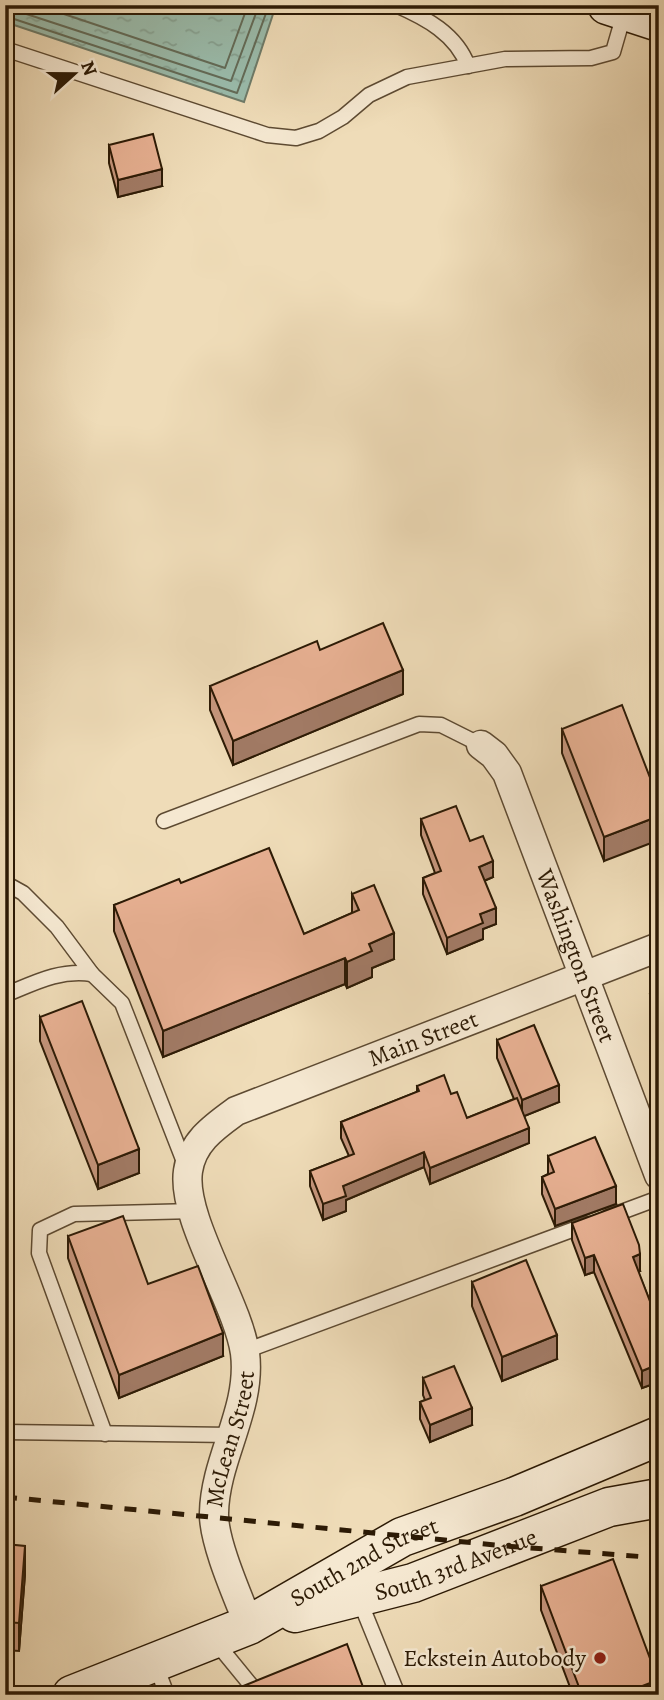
<svg xmlns="http://www.w3.org/2000/svg" width="664" height="1700" viewBox="0 0 664 1700" font-family="Alegreya,serif">
<style>
.water{fill:url(#water-ripples);stroke:#6e7b69;stroke-width:2}
.lines{fill:none;stroke-linecap:round;stroke-linejoin:round}
.shore{stroke:#636b58;stroke-width:2}
.lane-casing{stroke:#5d4a32;stroke-width:17}
.street-casing{stroke:#5d4a32;stroke-width:31}
.secondary-casing{stroke:#2c1a05;stroke-width:41}
.lane{stroke:#f5e8d1;stroke-width:14}
.street{stroke:#f5e8d1;stroke-width:28}
.secondary{stroke:#f5e8d1;stroke-width:38}
.rail{stroke:#2c1a05;stroke-width:5;stroke-dasharray:12 12;stroke-linecap:butt}
.wall{fill:#c7977e;stroke:#2c1a05;stroke-width:2}
.shaded-wall{fill:#a27b66;stroke:#2c1a05;stroke-width:2}
.building{fill:#e7b092;stroke:#2c1a05;stroke-width:2}
.poi-dot{fill:#8f2418;stroke:#f5e8d1;stroke-width:2.5}
.labels{text-anchor:middle;stroke-width:5;stroke-linejoin:round;paint-order:stroke}
.street-label{font-size:24px;fill:#2c1a05;stroke:#f5e8d1}
.poi-label{font-size:24px;fill:#2c1a05;stroke:#f5e8d1;text-anchor:end}
</style>
<defs>
<pattern id="water-ripples" width="26" height="14" patternUnits="userSpaceOnUse" patternTransform="scale(1.75)"><rect width="26" height="14" fill="#9abcac"/><path d="M2 4q2-2 4 0t4 0M15 11q2-2 4 0t4 0" fill="none" stroke="#85a192"/></pattern>
</defs>
<rect width="100%" height="100%" fill="#efdcb8"/>
<filter id="stains"><feTurbulence type="fractalNoise" baseFrequency=".00286" numOctaves="4"/><feColorMatrix values="0 0 0 0 .2 0 0 0 0 .09 0 0 0 0 .02 0 0 0 .5 -.17"/></filter>
<radialGradient id="worn" r=".72"><stop offset=".6" stop-color="#630" stop-opacity="0"/><stop offset="1" stop-color="#630" stop-opacity=".3"/></radialGradient>
<!-- water -->
<polygon class="water" points="5,5 276,5 244,102 5,22"/>
<g class="lines">
<!-- shore -->
<g class="shore">
<polyline points="37,5 225,68 248,5"/>
<polyline points="5,7 231,81 259,5"/>
<polyline points="5,16 237,93 269,5"/>
</g>
<defs>
<g id="lane">
<path d="M396 5C426 18 456 34 468 66"/>
<polyline points="5,49 267,135 296,138 319,131 343,117 369,95 407,77 505,59 591,58 613,52 624,14"/>
<polyline points="164,821 419,724 441,725 481,745"/>
<polyline points="5,883 23,893 57,927 92,974 122,1003 186,1167"/>
<path d="M5 995C34 983 60 969 92 974"/>
<polyline points="608,1217 659,1198"/>
<polyline points="245,1351 588,1224"/>
<polyline points="5,1432 232,1435"/>
<polyline points="105,1434 39,1253 40,1230 74,1214 195,1211"/>
<polyline points="359,1599 398,1695"/>
<polyline points="214,1640 259,1695"/>
<polyline points="155,1663 167,1695"/>
</g>
<g id="street">
<path id="s1" d="M481 745 494 755 507 773 659 1175"/>
<path id="s2" d="M249 1625C238 1597 213 1541 214 1513 215 1458 252 1409 245 1353 238 1303 181 1218 188 1171 192 1142 214 1127 236 1111L659 947"/>
</g>
<g id="secondary">
<polyline points="607,5 659,22"/>
<path id="s3" d="M295 1613 413 1583 609 1507 659 1498"/>
<path id="s4" d="M72 1695 249 1625 402 1537 514 1497 659 1436"/>
</g>
</defs>
<!-- lane casing -->
<use href="#lane" class="lane-casing"/>
<!-- street casing -->
<use href="#street" class="street-casing"/>
<!-- secondary casing -->
<use href="#secondary" class="secondary-casing"/>
<!-- lane -->
<use href="#lane" class="lane"/>
<!-- street -->
<use href="#street" class="street"/>
<!-- secondary -->
<use href="#secondary" class="secondary"/>
<!-- rail -->
<polyline class="rail" points="5,1497 506,1546 659,1558"/>
</g>
<!-- wall -->
<g class="wall">
<polygon points="109,145 162,186 118,197 109,163"/>
<polygon points="210,686 403,694 233,765 210,710"/>
<polygon points="562,729 659,801 604,861 562,753"/>
<polygon points="421,819 470,841 493,877 484,881 496,924 483,929 483,939 447,954 423,894 423,878 435,873 421,835"/>
<polygon points="181,883 304,934 352,913 352,894 394,959 372,968 372,977 347,988 345,984 163,1057 114,931 114,905"/>
<polygon points="659,991 659,1039 650,1018 650,994"/>
<polygon points="40,1017 139,1173 98,1189 40,1041"/>
<polygon points="497,1040 559,1102 524,1116 529,1143 430,1184 424,1167 346,1200 346,1211 323,1220 310,1186 310,1171 349,1156 341,1138 341,1122 417,1092 417,1086 451,1094 467,1118 514,1099 497,1058"/>
<polygon points="548,1156 616,1204 555,1226 542,1194 542,1177 548,1174"/>
<polygon points="572,1223 640,1271 638,1272 651,1304 659,1309 659,1382 642,1388 594,1272 585,1275 572,1240"/>
<polygon points="68,1236 148,1284 223,1356 119,1398 68,1258"/>
<polygon points="472,1282 557,1359 502,1381 472,1306"/>
<polygon points="423,1378 472,1425 430,1442 420,1419 420,1402 425,1400 423,1395"/>
<polygon points="5,1544 25,1574 19,1651 5,1650"/>
<polygon points="541,1586 658,1695 573,1695 541,1610"/>
</g>
<!-- shaded-wall -->
<g class="shaded-wall">
<polygon points="162,169 162,186 118,197 118,180"/>
<polygon points="403,670 403,694 233,765 233,741"/>
<polygon points="659,816 659,840 604,861 604,837"/>
<polygon points="493,861 493,877 479,883 479,867"/>
<polygon points="496,908 496,924 483,929 483,939 447,954 447,938 480,914"/>
<polygon points="394,933 394,959 372,968 372,977 347,988 347,962 369,944"/>
<polygon points="345,958 345,984 163,1057 163,1031"/>
<polygon points="559,1085 559,1102 522,1117 522,1100"/>
<polygon points="529,1128 529,1143 430,1184 430,1168"/>
<polygon points="139,1149 139,1173 98,1189 98,1165"/>
<polygon points="424,1152 424,1167 346,1200 346,1211 323,1220 323,1204 343,1186"/>
<polygon points="616,1186 616,1204 555,1226 555,1209"/>
<polygon points="640,1254 640,1271 633,1275 633,1257"/>
<polygon points="594,1255 594,1272 585,1275 585,1258"/>
<polygon points="223,1333 223,1356 119,1398 119,1375"/>
<polygon points="557,1335 557,1359 502,1381 502,1357"/>
<polygon points="659,1364 659,1382 642,1388 642,1371"/>
<polygon points="472,1408 472,1425 430,1442 430,1425"/>
<polygon points="25,1546 25,1574 19,1651 19,1623"/>
<polygon points="658,1680 658,1695 619,1695"/>
</g>
<!-- building -->
<g class="building">
<polygon points="153,134 162,169 118,180 109,145"/>
<polygon points="383,623 403,670 233,741 210,686 317,641 320,650"/>
<polygon points="622,705 659,801 659,816 604,837 562,729"/>
<polygon points="456,806 470,841 483,836 493,861 479,867 496,908 480,914 483,923 447,938 423,878 441,871 421,819"/>
<polygon points="269,848 304,934 359,910 352,894 374,885 394,933 369,944 372,951 347,962 345,958 163,1031 114,905 179,879 181,883"/>
<polygon points="659,991 659,1015 650,994"/>
<polygon points="82,1001 139,1149 98,1165 40,1017"/>
<polygon points="534,1025 559,1085 522,1100 497,1040"/>
<polygon points="444,1075 451,1094 457,1092 467,1118 517,1098 529,1128 430,1168 424,1152 343,1186 346,1196 323,1204 310,1171 354,1154 341,1122 419,1091 417,1086"/>
<polygon points="595,1137 616,1186 555,1209 542,1177 554,1172 548,1156"/>
<polygon points="623,1204 639,1245 640,1254 633,1257 651,1304 656,1302 659,1309 659,1364 642,1371 594,1255 585,1258 572,1223"/>
<polygon points="123,1216 148,1284 198,1266 223,1333 119,1375 68,1236"/>
<polygon points="526,1260 557,1335 502,1357 472,1282"/>
<polygon points="454,1366 472,1408 430,1425 420,1402 431,1398 423,1378"/>
<polygon points="5,1544 25,1546 19,1623 5,1622"/>
<polygon points="613,1559 658,1680 619,1695 582,1695 541,1586"/>
<polygon points="347,1644 366,1695 221,1695"/>
</g>
<!-- markers -->
<circle class="poi-dot" cx="600" cy="1658" r="7"/>
<g class="labels">
<!-- street labels -->
<g class="street-label">
<text dy="8" stroke="none"><textPath href="#s1" startOffset="234">Washington Street</textPath></text>
<text dy="8" stroke="none"><textPath href="#s2" startOffset="754">Main Street</textPath></text>
<text dy="8" stroke="none"><textPath href="#s2" startOffset="194">McLean Street</textPath></text>
<text dy="8" stroke="none"><textPath href="#s4" startOffset="322">South 2nd Street</textPath></text>
<text dy="8" stroke="none"><textPath href="#s3" startOffset="168">South 3rd Avenue</textPath></text>
</g>
<!-- poi labels -->
<g class="poi-label">
<text x="586" y="1666">Eckstein Autobody</text>
</g>
</g>
<!-- margin -->
<rect width="664" height="1700" fill="none" stroke="#efdcb8" stroke-width="28"/>
<rect x="7" y="7" width="650" height="1686" fill="none" stroke="#2c1a05" stroke-width="3.5"/>
<rect x="14" y="14" width="636" height="1672" fill="none" stroke="#2c1a05" stroke-width="2"/>
<!-- north arrow -->
<g transform="translate(74 74) rotate(69)" stroke="#f5e8d1" stroke-width="5" paint-order="stroke">
<path d="M0-5L12 26L0 18L-12 26Z" fill="#2c1a05"/>
<text y="-10" font-size="19" font-weight="bold" text-anchor="middle" fill="#2c1a05">N</text>
</g>
<rect width="100%" height="100%" filter="url(#stains)"/>
<rect width="100%" height="100%" fill="url(#worn)"/>
</svg>
